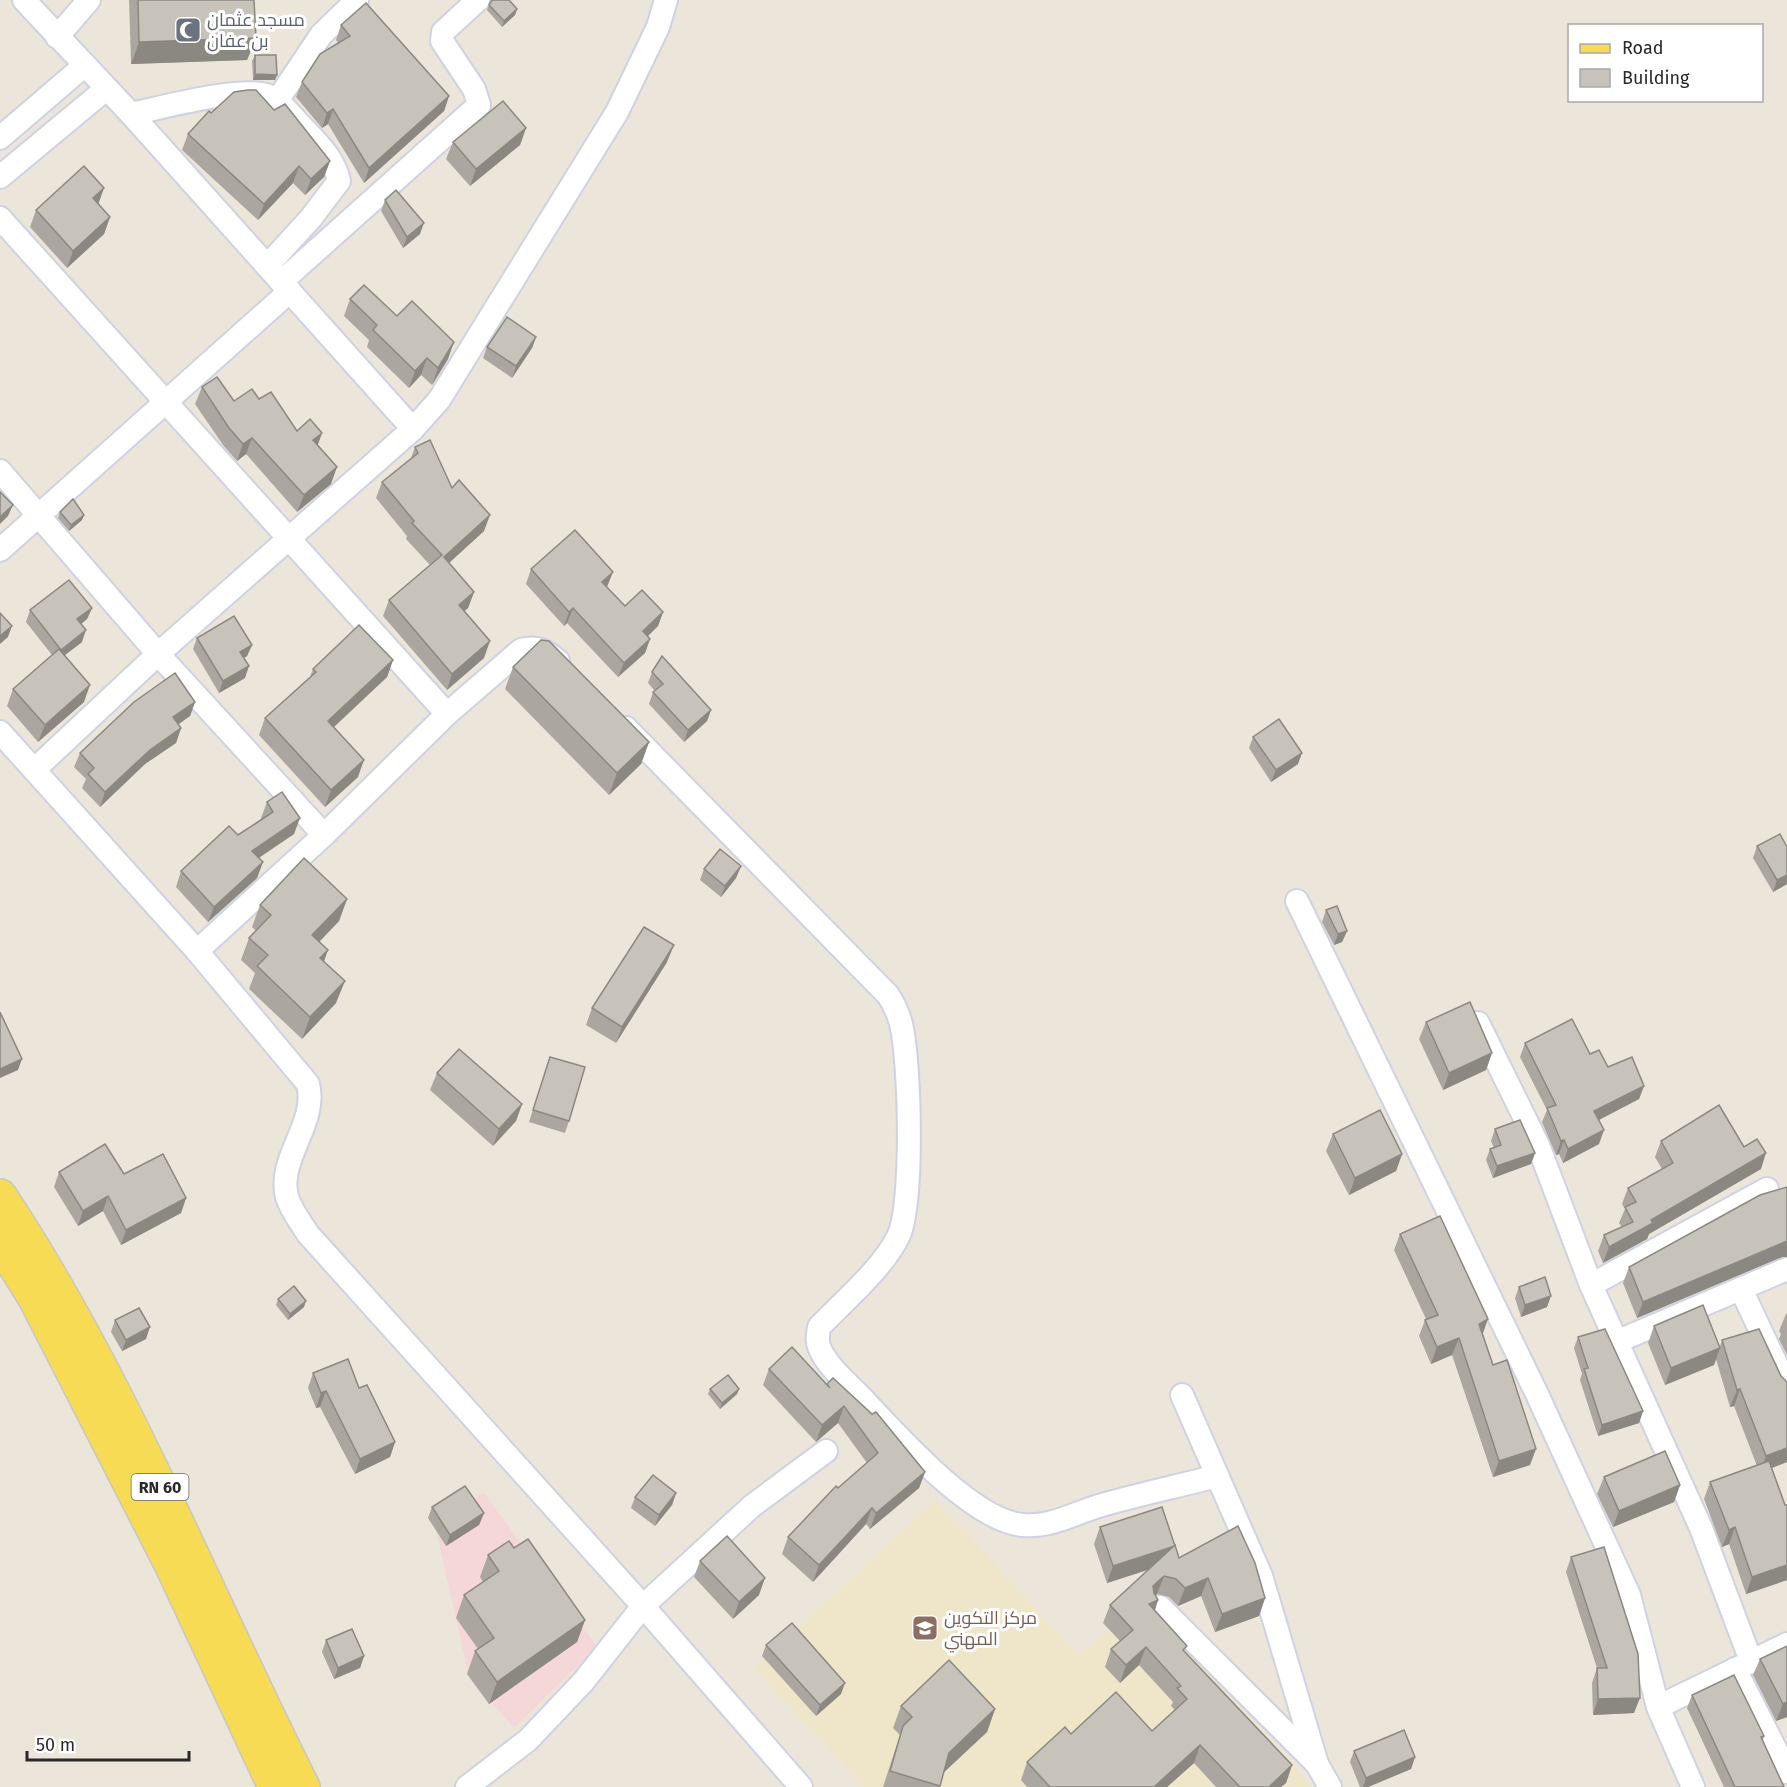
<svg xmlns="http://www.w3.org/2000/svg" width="1787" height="1787" viewBox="0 0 1787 1787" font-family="'Fira Sans',Cairo,sans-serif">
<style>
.education{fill:#efe5c8}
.medical{fill:#f4d7d6}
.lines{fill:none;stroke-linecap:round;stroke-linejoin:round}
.minor-casing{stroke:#cfd2e3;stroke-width:26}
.primary-casing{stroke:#c7c7c7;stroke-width:36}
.minor{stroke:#fff;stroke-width:22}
.primary{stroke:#f7db54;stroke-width:33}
.wall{fill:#aba7a0}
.shaded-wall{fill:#8b8882}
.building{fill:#c7c2ba;stroke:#8b8882;stroke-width:1.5}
.labels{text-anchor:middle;stroke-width:6;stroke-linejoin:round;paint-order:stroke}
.shield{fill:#fff;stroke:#696969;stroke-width:1.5}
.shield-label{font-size:16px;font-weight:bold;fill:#292929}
.worship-label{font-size:18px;fill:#5b616d;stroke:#fff;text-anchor:start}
.education-label{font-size:18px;fill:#785e54;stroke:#fff;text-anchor:start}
</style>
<rect width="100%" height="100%" fill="#ece5da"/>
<!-- education -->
<polygon class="education" points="936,1500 1079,1655 1144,1602 1312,1787 865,1787 753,1668"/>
<!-- medical -->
<polygon class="medical" points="484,1493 597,1647 514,1728 469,1676 435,1525"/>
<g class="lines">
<defs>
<g id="minor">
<polyline points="24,0 131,114 413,429"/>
<polyline points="57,37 89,0"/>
<polyline points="277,101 321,35 357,0"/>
<path d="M131 114C160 108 245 85 269 96 283 103 295 120 306 131 320 145 335 161 339 181L311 218 267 266"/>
<polyline points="0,138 85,65"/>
<polyline points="0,177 106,89"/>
<polyline points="0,218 447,714 324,835 158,654 0,471"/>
<polyline points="281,282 479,105 474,89 442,41 443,32 478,0"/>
<polyline points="0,550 290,291"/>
<path d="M447 714 521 650C537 646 545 650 558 661"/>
<path d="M626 728 888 995C894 1004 898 1012 901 1024 910 1060 914 1205 898 1237 882 1269 844 1301 819 1327 818 1335 816 1341 820 1349 828 1367 847 1383 861 1397 896 1434 972 1521 1023 1525 1050 1528 1077 1512 1102 1505 1140 1494 1179 1486 1217 1476"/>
<polyline points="0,732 197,951 324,835"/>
<polyline points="35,769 158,654 413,429 439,400 617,112 658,27 666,0"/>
<polyline points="1297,901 1536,1392 1629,1595 1658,1707 1693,1787"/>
<path d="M197 951 308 1084C318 1124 277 1158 287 1197 291 1210 301 1223 308 1234L643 1606 801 1787"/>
<polyline points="1478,1023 1538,1145 1591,1285 1701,1528 1751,1661"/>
<polyline points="1591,1285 1767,1189"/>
<polyline points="1741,1289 1787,1387"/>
<polyline points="1616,1342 1787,1269"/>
<polyline points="1182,1395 1261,1576 1317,1764"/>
<polyline points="1160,1607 1317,1764 1330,1787"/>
<polyline points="1735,1669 1787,1772"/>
<polyline points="1658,1707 1787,1644"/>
<polyline points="467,1787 528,1740 583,1682 643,1606 752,1506 826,1451"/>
</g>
<g id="primary">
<path d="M0 1196C123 1381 203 1590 303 1787"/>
<polyline points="0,1242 35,1298 171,1564 275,1787"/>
</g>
</defs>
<!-- minor casing -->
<use href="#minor" class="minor-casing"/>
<!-- primary casing -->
<use href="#primary" class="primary-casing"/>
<!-- minor -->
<use href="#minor" class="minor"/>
<!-- primary -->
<use href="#primary" class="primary"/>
</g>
<!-- wall -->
<g class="wall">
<polygon points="129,0 254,0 256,38 247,60 131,64"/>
<polygon points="489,5 517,9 515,15 502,27 487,10"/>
<polygon points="341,25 449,96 444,111 364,183 328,124 322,128 296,97 302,82 338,43 336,40"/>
<polygon points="255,55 277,75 275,80 253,80 252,61"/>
<polygon points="274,110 330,161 324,177 305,195 293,183 258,220 182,150 188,134 211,113"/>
<polygon points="526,128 520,145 470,186 446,159 453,142"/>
<polygon points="385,200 420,234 403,248 381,211"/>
<polygon points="98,204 110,217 104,234 67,268 30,227 36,210"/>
<polygon points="350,299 397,316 448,359 432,385 421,375 409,388 367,347 369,340 344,316"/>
<polygon points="536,337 532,348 512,378 483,358 487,347"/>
<polygon points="202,387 234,401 259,399 297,431 322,433 317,445 331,484 297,512 246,454 237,461 223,445 195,404"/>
<polygon points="415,447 452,488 484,531 449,563 474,592 468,608 464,611 484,658 447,690 383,616 389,600 430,565 406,539 407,536 376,498 382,482 411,458"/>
<polygon points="60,512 84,515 82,520 69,531 58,518"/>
<polygon points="531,569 607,587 625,606 663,612 658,626 647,636 650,639 645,653 618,677 567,623 564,626 526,584"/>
<polygon points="92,608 87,619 81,624 82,642 65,655 84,702 38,742 7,706 13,689 52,655 26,622 30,610"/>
<polygon points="197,638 252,645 247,656 244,658 245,678 219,693 193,649"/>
<polygon points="393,660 387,677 334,727 358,777 325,807 259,735 265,718 310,677 313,669"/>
<polygon points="513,667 649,742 641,764 609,795 505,689"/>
<polygon points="652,672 711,710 707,721 684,742 649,704 653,692 655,691 648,683"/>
<polygon points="195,702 190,716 178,724 181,728 176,743 145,764 100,807 82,788 86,779 74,767 80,753"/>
<polygon points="1253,737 1298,764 1271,782 1249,748"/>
<polygon points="267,802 294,834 259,858 263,862 257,878 208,922 176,887 181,871 262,819 261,818"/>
<polygon points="1757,846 1787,847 1787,884 1773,892 1753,858"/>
<polygon points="741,866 736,878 721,897 700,880 704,869"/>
<polygon points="347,899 339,921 319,942 324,961 336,1003 302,1039 249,989 255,973 241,960 249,938 256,931 252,927 260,905"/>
<polygon points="1326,910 1347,931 1342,942 1334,945 1322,922"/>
<polygon points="667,962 616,1043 586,1025 592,1008"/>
<polygon points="1426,1022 1492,1053 1486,1070 1443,1090 1419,1039"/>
<polygon points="1525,1043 1590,1054 1608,1067 1644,1086 1639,1099 1599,1120 1599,1144 1563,1163 1559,1154 1556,1155 1542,1122 1547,1110 1520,1057"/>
<polygon points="550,1057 569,1121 565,1133 529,1122"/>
<polygon points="437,1073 522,1104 516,1121 493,1146 430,1090"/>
<polygon points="1495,1129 1535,1153 1531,1164 1493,1178 1486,1160 1490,1149 1494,1148 1491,1141"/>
<polygon points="1333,1134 1402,1154 1396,1171 1349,1195 1326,1151"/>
<polygon points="1661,1141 1744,1147 1761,1169 1649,1234 1647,1239 1603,1263 1598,1251 1604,1235 1622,1227 1619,1223 1625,1209 1622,1204 1628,1188 1662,1169 1655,1157"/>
<polygon points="59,1172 124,1174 186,1198 181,1213 121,1245 103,1211 78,1226 54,1187"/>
<polygon points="1400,1234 1483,1335 1493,1365 1530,1465 1493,1477 1452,1355 1431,1364 1419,1336 1425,1320 1426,1319 1394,1250"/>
<polygon points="1782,1257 1637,1318 1623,1283 1629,1267"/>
<polygon points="1519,1287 1547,1307 1521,1317 1515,1298"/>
<polygon points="278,1299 304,1307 288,1320 276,1305"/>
<polygon points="1787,1313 1787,1355 1779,1339 1781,1334 1779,1331 1786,1314"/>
<polygon points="115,1320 146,1339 122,1351 111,1332"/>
<polygon points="1654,1326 1720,1346 1722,1340 1772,1468 1785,1505 1787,1505 1787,1580 1746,1594 1729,1544 1722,1547 1704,1499 1710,1482 1757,1466 1734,1406 1730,1407 1716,1359 1714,1365 1665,1385 1648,1343"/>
<polygon points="1578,1337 1643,1411 1639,1423 1598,1436 1580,1380 1582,1374 1574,1348"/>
<polygon points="769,1369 827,1384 925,1472 919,1488 870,1529 866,1524 813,1582 782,1554 788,1537 838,1488 867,1463 838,1423 816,1442 763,1385"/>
<polygon points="313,1373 395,1442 390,1457 355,1474 320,1407 316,1408 308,1388"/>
<polygon points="710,1389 737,1394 720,1409 708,1394"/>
<polygon points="1604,1477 1680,1485 1674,1502 1613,1527 1597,1494"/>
<polygon points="676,1493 672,1505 655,1526 631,1508 635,1497"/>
<polygon points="432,1507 484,1513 479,1525 446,1546 428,1518"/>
<polygon points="1100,1527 1179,1558 1265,1598 1259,1616 1215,1632 1201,1596 1178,1606 1169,1597 1157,1594 1155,1596 1158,1600 1155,1610 1185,1652 1292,1765 1286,1783 1281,1787 1216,1787 1194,1763 1167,1787 1027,1787 1021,1780 1027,1762 1071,1734 1152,1731 1175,1710 1171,1706 1173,1702 1139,1665 1120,1683 1105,1667 1111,1649 1120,1641 1103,1623 1110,1605 1150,1569 1107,1583 1094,1544"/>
<polygon points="514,1548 585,1620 577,1642 489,1704 467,1674 475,1651 478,1649 456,1618 464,1595 483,1582 480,1577 488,1555"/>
<polygon points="1571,1557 1634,1713 1593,1715 1592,1683 1597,1668 1566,1572"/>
<polygon points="700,1561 759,1595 733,1619 694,1577"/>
<polygon points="326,1640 364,1656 360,1668 334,1679 322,1652"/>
<polygon points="766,1645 841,1694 816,1716 762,1656"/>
<polygon points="1787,1646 1787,1717 1776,1721 1753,1675 1760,1659"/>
<polygon points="1692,1695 1764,1736 1763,1740 1784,1787 1724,1787 1687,1708"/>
<polygon points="901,1706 995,1709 987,1732 943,1773 939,1787 883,1787 900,1735 893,1728"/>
<polygon points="1354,1751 1415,1757 1411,1769 1368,1787 1360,1787 1350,1762"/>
</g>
<!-- shaded-wall -->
<g class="shaded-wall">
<polygon points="517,9 515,15 502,27 504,21"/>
<polygon points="256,38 247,60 131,64 139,42"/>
<polygon points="255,74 277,75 275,80 253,80"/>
<polygon points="449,96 444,111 364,183 369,168"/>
<polygon points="333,109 328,124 322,128 327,113"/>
<polygon points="526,128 520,145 470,186 476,169"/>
<polygon points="330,161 324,177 305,195 311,179"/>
<polygon points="299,166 293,183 258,220 264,204"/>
<polygon points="104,188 98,205 93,198"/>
<polygon points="110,217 104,234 67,268 73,251"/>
<polygon points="424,223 420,234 403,248 407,237"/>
<polygon points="536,337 532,348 512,378 516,366"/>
<polygon points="454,342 448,359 432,385 438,368"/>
<polygon points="427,358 421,375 409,388 415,371"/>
<polygon points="322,433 316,450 313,440"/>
<polygon points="252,438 246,454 237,461 243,444"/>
<polygon points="337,467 331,484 297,512 304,495"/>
<polygon points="13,505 8,516 0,524 0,517"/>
<polygon points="84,515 82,520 69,531 71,525"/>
<polygon points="490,515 484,531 438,573 444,557"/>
<polygon points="613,572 607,587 602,582"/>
<polygon points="474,592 468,608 453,621 459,605"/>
<polygon points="92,608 87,619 73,631 77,619"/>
<polygon points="573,608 567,623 564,626 569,612"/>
<polygon points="663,612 658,626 638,646 643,631"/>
<polygon points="12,626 8,637 0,644 0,636"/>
<polygon points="86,630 82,642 57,661 61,650"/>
<polygon points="650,639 645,653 618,677 624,663"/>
<polygon points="490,641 484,658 447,690 452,674"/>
<polygon points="252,645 247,656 236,663 240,652"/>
<polygon points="393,660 387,677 322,738 328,721"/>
<polygon points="249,666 245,678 219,693 223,681"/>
<polygon points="90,685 84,702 38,742 45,725"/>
<polygon points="195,702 190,716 168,732 173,717"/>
<polygon points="711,710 707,721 684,742 688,730"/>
<polygon points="181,728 176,743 145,764 100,807 105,792 150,750"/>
<polygon points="649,742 641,764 609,795 617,773"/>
<polygon points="1302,753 1298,764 1271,782 1276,770"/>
<polygon points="364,760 358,777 325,807 331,790"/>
<polygon points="300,818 294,834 246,866 252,851"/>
<polygon points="263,862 257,878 208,922 214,907"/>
<polygon points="741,866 736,878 721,897 725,886"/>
<polygon points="1787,875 1787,884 1773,892 1777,880"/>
<polygon points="347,899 339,921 304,958 312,935"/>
<polygon points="1347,931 1342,942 1334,945 1338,934"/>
<polygon points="674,945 667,962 616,1043 622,1027"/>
<polygon points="328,950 320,973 320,958"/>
<polygon points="345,981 336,1003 302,1039 310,1017"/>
<polygon points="1492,1053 1486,1070 1443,1090 1449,1073"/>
<polygon points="22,1059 18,1070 0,1078 0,1069"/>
<polygon points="1644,1086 1639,1099 1589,1125 1594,1111"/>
<polygon points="522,1104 516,1121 493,1146 499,1129"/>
<polygon points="1604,1130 1599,1144 1563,1163 1568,1149"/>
<polygon points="1564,1140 1559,1154 1556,1155 1561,1141"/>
<polygon points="1535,1153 1531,1164 1493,1178 1497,1166"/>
<polygon points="1766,1153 1761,1169 1649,1234 1647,1239 1603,1263 1609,1247 1651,1220"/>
<polygon points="1402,1154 1396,1171 1349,1195 1355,1178"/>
<polygon points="108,1196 103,1211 78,1226 83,1211"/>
<polygon points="186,1198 181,1213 121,1245 126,1230"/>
<polygon points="1787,1241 1787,1257 1782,1257 1637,1318 1643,1302"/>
<polygon points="1551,1296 1547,1307 1521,1317 1525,1305"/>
<polygon points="306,1301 304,1307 288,1320 290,1314"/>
<polygon points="1488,1319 1482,1336 1479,1324"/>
<polygon points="150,1327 146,1339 122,1351 126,1340"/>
<polygon points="1459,1338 1452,1355 1431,1364 1437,1347"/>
<polygon points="1720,1348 1714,1365 1665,1385 1671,1368"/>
<polygon points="739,1389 737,1394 720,1409 722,1403"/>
<polygon points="1740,1389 1734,1406 1730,1407 1737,1390"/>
<polygon points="326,1391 320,1407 316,1408 321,1393"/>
<polygon points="844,1406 838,1423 816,1442 822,1425"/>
<polygon points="1643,1411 1639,1423 1598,1436 1602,1425"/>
<polygon points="395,1442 390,1457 355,1474 360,1459"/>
<polygon points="1787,1448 1787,1462 1760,1473 1766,1456"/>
<polygon points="1536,1449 1530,1465 1493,1477 1499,1461"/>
<polygon points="925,1472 919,1488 870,1529 876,1513"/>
<polygon points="1680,1485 1674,1502 1613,1527 1619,1511"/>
<polygon points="676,1493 672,1505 655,1526 659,1515"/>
<polygon points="872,1508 866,1524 813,1582 819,1565"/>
<polygon points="484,1513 479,1525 446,1546 450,1535"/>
<polygon points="1735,1527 1729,1544 1722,1547 1729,1530"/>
<polygon points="1175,1546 1169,1563 1107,1583 1113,1566"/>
<polygon points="1787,1565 1787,1580 1746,1594 1752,1577"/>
<polygon points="1164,1576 1157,1594 1147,1604 1153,1586"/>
<polygon points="765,1578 759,1595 733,1619 739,1602"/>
<polygon points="1208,1578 1201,1596 1178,1606 1185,1588"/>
<polygon points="1265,1598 1259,1616 1215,1632 1222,1614"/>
<polygon points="1158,1600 1152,1618 1149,1604"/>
<polygon points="585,1620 577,1642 489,1704 497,1682"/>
<polygon points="1146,1647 1139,1665 1120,1683 1126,1665"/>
<polygon points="364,1656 360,1668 334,1679 338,1668"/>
<polygon points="845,1683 841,1694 816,1716 820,1705"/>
<polygon points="1640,1698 1634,1713 1593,1715 1598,1699"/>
<polygon points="1787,1702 1787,1717 1776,1721 1783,1704"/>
<polygon points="995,1709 987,1732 941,1775 949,1753"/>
<polygon points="1200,1745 1194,1763 1167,1787 1154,1787"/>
<polygon points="1415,1757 1411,1769 1368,1787 1363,1787 1366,1778"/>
<polygon points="1292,1765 1286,1783 1281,1787 1269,1787"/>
</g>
<!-- building -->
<g class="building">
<polygon points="138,0 254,0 256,38 139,42"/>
<polygon points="492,0 509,0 517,9 504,21 489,5"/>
<polygon points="366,3 449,96 369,168 333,109 327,113 302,82 320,54 350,36 341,25"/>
<polygon points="255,55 276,55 277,75 255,74"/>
<polygon points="248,90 256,90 274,110 285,104 330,161 311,179 299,166 264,204 188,134 209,111 211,113 234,92"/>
<polygon points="503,101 526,128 476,169 453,142"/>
<polygon points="84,166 104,188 93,198 110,217 73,251 36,210"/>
<polygon points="396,190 424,223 407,237 385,200"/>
<polygon points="364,285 397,316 412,301 454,342 438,368 427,358 415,371 373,330 377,325 350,299"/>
<polygon points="507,317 536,337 516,366 487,347"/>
<polygon points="217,377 234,401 252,389 259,399 271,392 297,431 310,419 322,433 313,440 337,467 304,495 252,438 243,444 229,428 202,387"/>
<polygon points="430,440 452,488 459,480 490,515 444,557 474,592 459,605 490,641 452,674 389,600 442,555 412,523 414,521 382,482 418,453 415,447"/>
<polygon points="0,492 13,505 0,517"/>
<polygon points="73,499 84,515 71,525 60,512"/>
<polygon points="575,530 613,572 602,582 625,606 642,590 663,612 643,631 650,639 624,663 573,608 569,612 531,569"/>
<polygon points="69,580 92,608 77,619 86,630 61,650 30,610"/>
<polygon points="0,613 12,626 0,636"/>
<polygon points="234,616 252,645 240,652 249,666 223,681 197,638"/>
<polygon points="359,625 393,660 328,721 364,760 331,790 265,718 316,672 313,669"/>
<polygon points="541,640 549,641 649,742 617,773 513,667"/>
<polygon points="59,649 90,685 45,725 13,689"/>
<polygon points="662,656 711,710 688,730 653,692 663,684 652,672"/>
<polygon points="175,673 195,702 173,717 181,728 150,750 105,792 88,774 94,768 80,753 134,702"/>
<polygon points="1279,719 1302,753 1276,770 1253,737"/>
<polygon points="282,792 300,818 252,851 263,862 214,907 181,871 229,826 238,835 273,812 267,802"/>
<polygon points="1780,834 1787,847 1787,875 1777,880 1757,846"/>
<polygon points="720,849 741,866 725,886 704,869"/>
<polygon points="304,858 347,899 312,935 328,950 320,958 345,981 310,1017 257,966 268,955 249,938 271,915 260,905"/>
<polygon points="1337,906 1347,931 1338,934 1326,910"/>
<polygon points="644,927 674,945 622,1027 592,1008"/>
<polygon points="1470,1002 1492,1053 1449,1073 1426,1022"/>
<polygon points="0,1012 22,1059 0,1069"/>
<polygon points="1572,1019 1590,1054 1599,1050 1608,1067 1632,1057 1644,1086 1594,1111 1604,1130 1568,1149 1564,1140 1561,1141 1547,1108 1556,1105 1525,1043"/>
<polygon points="459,1049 522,1104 499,1129 437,1073"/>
<polygon points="550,1057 585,1067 569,1121 533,1110"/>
<polygon points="1719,1105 1744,1147 1757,1139 1766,1153 1651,1220 1653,1223 1609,1247 1604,1235 1633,1222 1625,1207 1636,1202 1628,1188 1673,1163 1661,1141"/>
<polygon points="1380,1110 1402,1154 1355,1178 1333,1134"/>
<polygon points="1520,1120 1535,1153 1497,1166 1490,1149 1501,1145 1495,1129"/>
<polygon points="105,1144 124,1174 163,1154 186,1198 126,1230 108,1196 83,1211 59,1172"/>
<polygon points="1787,1187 1787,1241 1643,1302 1629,1267 1760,1195"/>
<polygon points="1440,1216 1488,1319 1479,1324 1493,1365 1507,1360 1536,1449 1499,1461 1459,1338 1437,1347 1425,1320 1438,1315 1400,1234"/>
<polygon points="1545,1277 1551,1296 1525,1305 1519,1287"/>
<polygon points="294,1286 306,1301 290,1314 278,1299"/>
<polygon points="1703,1305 1720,1348 1671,1368 1654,1326"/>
<polygon points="139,1308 150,1327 126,1340 115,1320"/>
<polygon points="1605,1329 1643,1411 1602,1425 1584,1369 1588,1368 1578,1337"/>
<polygon points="1759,1329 1781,1376 1787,1382 1787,1448 1766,1456 1740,1389 1737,1390 1722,1340"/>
<polygon points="792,1347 830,1388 827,1384 833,1378 872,1414 876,1412 925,1472 876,1513 872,1508 819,1565 788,1537 836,1486 838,1488 878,1453 844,1406 822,1425 769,1369"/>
<polygon points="348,1359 359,1388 367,1385 395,1442 360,1459 326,1391 321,1393 313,1373"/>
<polygon points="728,1375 739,1389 722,1403 710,1389"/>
<polygon points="1665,1451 1680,1485 1619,1511 1604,1477"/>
<polygon points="1769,1461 1785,1505 1787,1505 1787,1565 1752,1577 1735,1527 1729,1530 1710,1482"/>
<polygon points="653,1475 676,1493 659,1515 635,1497"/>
<polygon points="465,1486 484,1513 450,1535 432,1507"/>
<polygon points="1162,1507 1175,1546 1113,1566 1100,1527"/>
<polygon points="1238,1526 1255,1563 1265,1598 1222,1614 1208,1578 1185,1588 1176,1579 1164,1576 1153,1586 1154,1593 1158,1600 1149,1604 1187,1646 1183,1650 1292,1765 1269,1787 1240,1787 1200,1745 1154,1787 1050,1787 1027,1762 1065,1727 1071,1734 1116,1692 1152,1731 1187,1699 1177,1688 1181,1686 1146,1647 1126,1665 1111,1649 1133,1630 1110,1605 1175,1545 1179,1558"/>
<polygon points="727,1536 765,1578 739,1602 700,1561"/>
<polygon points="528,1539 585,1620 497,1682 475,1651 494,1638 464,1595 499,1571 488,1555 509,1541 514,1548"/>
<polygon points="1604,1547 1638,1654 1640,1698 1598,1699 1597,1668 1607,1668 1571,1557"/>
<polygon points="792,1623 845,1683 820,1705 766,1645"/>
<polygon points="352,1629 364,1656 338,1668 326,1640"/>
<polygon points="1787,1646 1787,1702 1783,1704 1760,1659"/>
<polygon points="949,1660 995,1709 949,1753 940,1786 890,1771 903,1726 912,1717 901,1706"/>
<polygon points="1734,1675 1764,1736 1761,1737 1784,1787 1735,1787 1692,1695"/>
<polygon points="1404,1730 1415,1757 1366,1778 1354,1751"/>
</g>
<!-- icons -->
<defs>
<symbol id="mosque-square" viewBox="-11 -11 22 22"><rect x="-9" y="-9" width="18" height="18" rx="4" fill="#6b7280" stroke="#fff"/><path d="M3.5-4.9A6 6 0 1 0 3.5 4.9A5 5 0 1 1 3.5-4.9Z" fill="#fff"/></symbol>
<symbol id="university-square" viewBox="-11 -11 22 22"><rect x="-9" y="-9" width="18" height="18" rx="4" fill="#8d6e63" stroke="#fff"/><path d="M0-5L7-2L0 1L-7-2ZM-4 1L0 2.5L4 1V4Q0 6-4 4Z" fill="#fff"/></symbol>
</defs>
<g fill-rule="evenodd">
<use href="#mosque-square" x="173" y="15" width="30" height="30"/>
<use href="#university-square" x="910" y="1613" width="30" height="30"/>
</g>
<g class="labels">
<!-- shield labels -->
<rect class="shield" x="131.5" y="1474" width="57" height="26" rx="4.5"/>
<g class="shield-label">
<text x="160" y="1493">RN 60</text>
</g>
<!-- worship labels -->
<g class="worship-label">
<text x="207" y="26">مسجد عثمان<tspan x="207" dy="21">بن عفان</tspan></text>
</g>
<!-- education labels -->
<g class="education-label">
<text x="944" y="1624">مركز التكوين<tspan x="944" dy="21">المهني</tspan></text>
</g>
</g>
<!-- legend -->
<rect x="1568" y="24" width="195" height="78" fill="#ffffff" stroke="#a9a9a9" stroke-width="1.5"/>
<rect x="1580" y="44" width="30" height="9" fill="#f7db54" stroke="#a9a9a9" stroke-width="1.5"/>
<text x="1622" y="54" font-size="18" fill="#292929">Road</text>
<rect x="1580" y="69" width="30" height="18" fill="#c7c2ba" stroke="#a9a9a9" stroke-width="1.5"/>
<text x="1622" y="84" font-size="18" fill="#292929">Building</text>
<!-- scale -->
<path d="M27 1751v9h162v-9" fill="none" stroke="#292929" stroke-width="3"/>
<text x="36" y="1751" font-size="18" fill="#292929" stroke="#ffffff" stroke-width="4.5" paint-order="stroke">50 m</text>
</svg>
